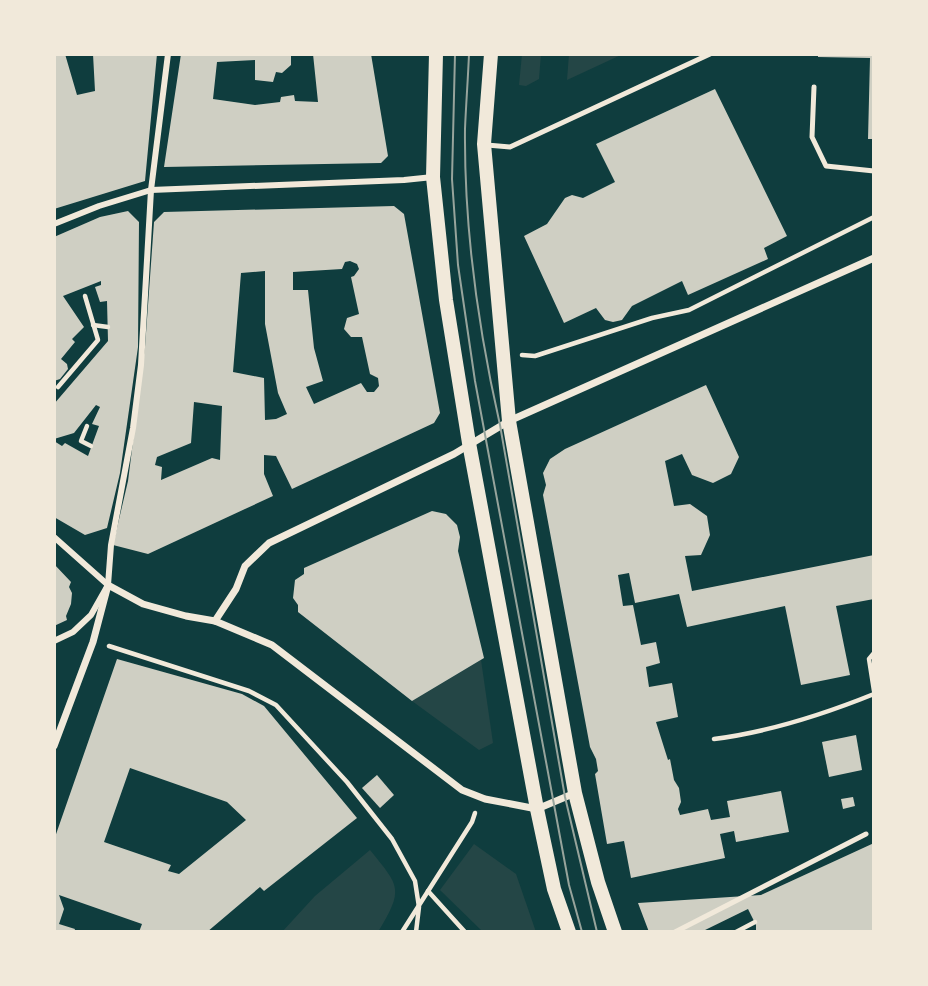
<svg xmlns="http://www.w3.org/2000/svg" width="928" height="986" viewBox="0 0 928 986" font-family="'Libre Baskerville',serif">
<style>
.green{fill:#244646}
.building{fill:#cfcfc3;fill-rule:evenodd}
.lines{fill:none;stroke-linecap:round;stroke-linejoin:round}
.path{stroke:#f1e9da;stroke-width:4.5}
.service{stroke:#f1e9da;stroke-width:5}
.pedestrian{stroke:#f1e9da;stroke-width:6}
.minor{stroke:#f1e9da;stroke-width:7}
.secondary{stroke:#f1e9da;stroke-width:14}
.tram{stroke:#97a49c;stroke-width:2}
</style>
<rect width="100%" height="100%" fill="#0f3d3e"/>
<!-- green -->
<g class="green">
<polygon points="522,54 541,54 539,79 526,86 519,85"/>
<polygon points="569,54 623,54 567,80"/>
<polygon points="481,660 493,743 479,750 412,701"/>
<polygon points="474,844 516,874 536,932 483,932 440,890"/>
<path d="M370 850C400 887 404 889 378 932H282L315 896Z"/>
</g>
<!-- building -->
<g class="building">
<polygon points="54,54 65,54 77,95 95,91 93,54 157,54 145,181 54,209"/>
<polygon points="181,54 291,54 291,65 282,73 276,72 273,82 255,80 255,60 217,62 213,99 255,105 280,102 281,97 294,95 295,101 318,102 313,54 371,54 388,156 381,163 164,167"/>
<polygon points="818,54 874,54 874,139 868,139 870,58 818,57"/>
<polygon points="715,89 787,236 764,248 768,259 688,295 682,281 632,306 622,320 613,322 605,320 596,308 564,323 524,236 547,224 565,198 572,195 583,198 615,182 596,144"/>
<path d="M394 206 404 214 440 413 434 423 292 489 276 456 264 455V474L273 496 148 554 113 545 128 481 145 347 154 222 164 212ZM350 261 357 264 359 269 354 276 351 277 359 314 347 318 344 329 351 337H362L370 374 378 378 379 386 374 392H367L361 383 314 404 306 387 323 381 314 348 308 290H293V272L342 269 345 262ZM265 271V324L278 393 287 414 276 419 265 420 264 378 233 372 241 273ZM194 402 222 406 220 460 212 458 161 480 162 467 155 465 157 457 191 443Z"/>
<polygon points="128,211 139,222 138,347 120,473 107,528 85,535 54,517 54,441 62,446 65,443 88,456 99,426 92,424 100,407 96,405 74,433 54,439 54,404 108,341 107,301 100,302 95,287 101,285 101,281 63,296 84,327 72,339 75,342 61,359 67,364 68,369 60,379 54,381 54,237 100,217"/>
<polygon points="706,385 739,457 731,474 713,483 692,475 682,454 665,461 674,506 690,504 707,516 710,535 701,555 685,556 692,591 874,555 874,599 836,606 850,675 801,685 785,606 687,627 679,594 635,603 629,573 618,575 623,606 633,605 641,645 656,642 660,663 646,667 649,687 672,683 678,717 656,722 668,760 670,759 674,780 679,788 681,802 678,809 680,815 708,809 711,820 730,817 727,801 781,791 789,832 736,842 734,831 720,834 725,858 631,878 624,841 607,844 595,774 598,771 596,759 590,747 543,495 546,485 543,473 550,459 565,449"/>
<polygon points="432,511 446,514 457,525 460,537 458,551 484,658 412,701 298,612 298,605 293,598 295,580 304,574 304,568"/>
<polygon points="54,564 71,582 69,587 72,593 71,604 66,616 67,620 54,626"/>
<path d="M117 659 242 694 264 706 357 818 264 891 260 887 207 932H139L142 924 59 895 64 909 59 924 75 929 74 932H54V840ZM130 768 227 802 246 820 179 874 168 871 171 865 104 842Z"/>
<polygon points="856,735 862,770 829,777 822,742"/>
<polygon points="377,775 394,795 380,808 362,788"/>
<polygon points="853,797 855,806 843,809 841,799"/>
<polygon points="874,843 874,932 756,932 756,925 748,909 701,932 649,932 638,903 761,895"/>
</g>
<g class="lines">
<!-- path -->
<g class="path">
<polyline points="93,325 108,327"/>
<polyline points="522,355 535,356 652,318 689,310 874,217"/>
<polyline points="58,387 98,340 85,296"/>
<polyline points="87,426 81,441 91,446"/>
<polyline points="109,646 249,691 276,705 347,782 392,839 415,881 419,907 416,932"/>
<polyline points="874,653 869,659 874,691"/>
<path d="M714 739C769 732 822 715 874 694"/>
<polyline points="428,891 465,932"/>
<polyline points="402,932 472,822 475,813"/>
<polyline points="736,932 755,922"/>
</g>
<!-- service -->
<g class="service">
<polyline points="814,87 812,137 826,166 874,171"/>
<polyline points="487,145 510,147 710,54"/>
<polyline points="675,932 866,834"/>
</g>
<!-- pedestrian -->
<g class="pedestrian">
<polyline points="54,224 99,206 151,190 404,180 433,177"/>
<polyline points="54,537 108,585"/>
<polyline points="54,641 73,632 91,615 108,585 111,545 133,428 141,365 151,190 168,54"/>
</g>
<!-- minor -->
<g class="minor">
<polyline points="215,621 236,589 245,566 269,543 454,454 509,421 874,258"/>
<polyline points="54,746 93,642 108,585 143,604 186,616 215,621 272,645 462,790 485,799 537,809 575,793"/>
</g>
<!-- secondary -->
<g class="secondary">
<polyline points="436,54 433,177 446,300 469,443 537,809 554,889 569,932"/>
<polyline points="491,54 484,144 509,421 575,793 598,882 615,932"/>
</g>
<!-- tram -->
<g class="tram">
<polyline points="455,54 452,179 458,265 475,381 569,885 582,932"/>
<path d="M469 54C468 79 466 104 465 129 464 229 478 328 500 425L565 797 597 932"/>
</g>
</g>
<!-- border -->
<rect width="928" height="986" fill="none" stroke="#f1e9da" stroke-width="112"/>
</svg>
